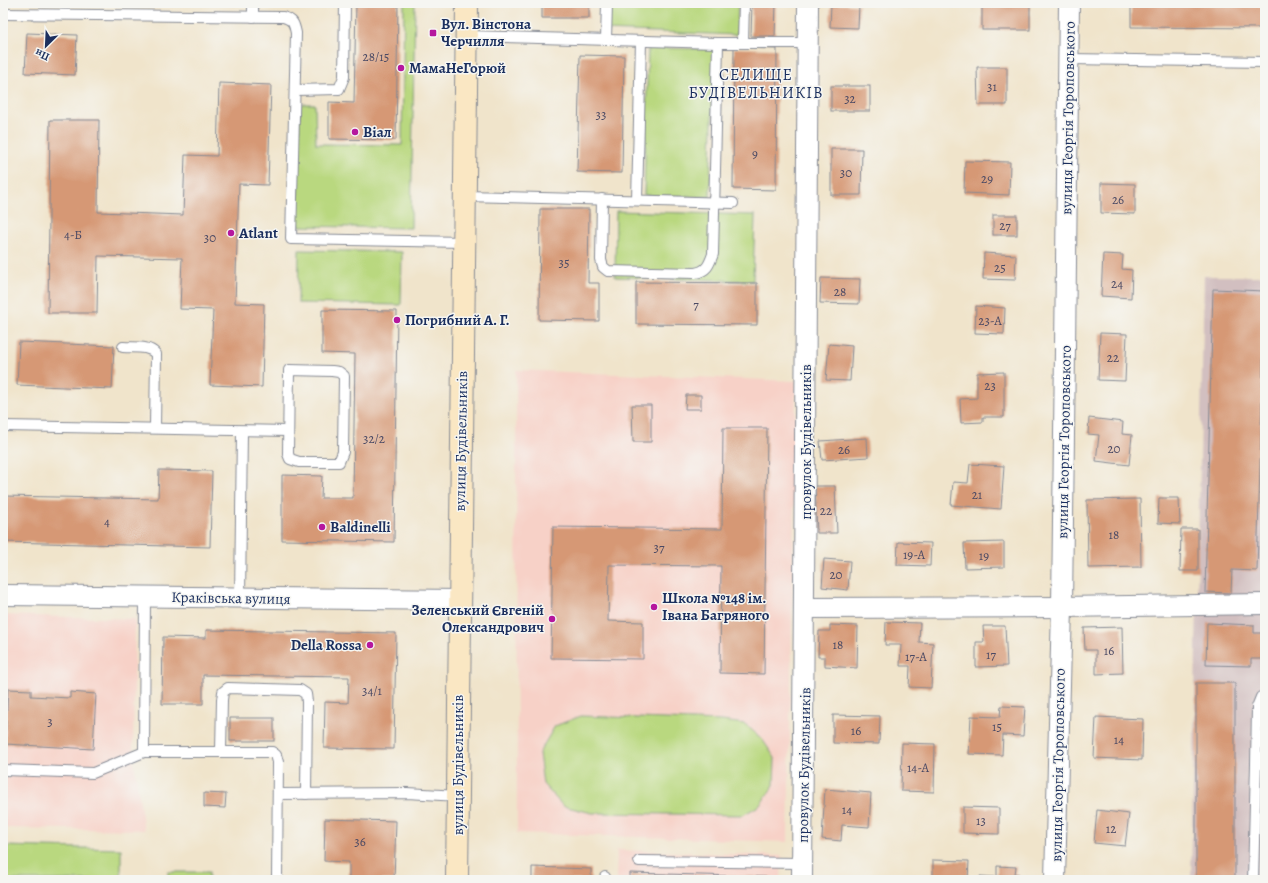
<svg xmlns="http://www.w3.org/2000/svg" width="1268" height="883" viewBox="0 0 1268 883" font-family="Alegreya,serif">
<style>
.built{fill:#f7d1c7}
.industrial{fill:#d2bfc0}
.green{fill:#b9d87f;stroke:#6a846e}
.building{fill:#d69875}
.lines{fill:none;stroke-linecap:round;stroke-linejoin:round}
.lane-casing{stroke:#868a94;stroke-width:12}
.street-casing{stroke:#868a94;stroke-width:22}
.secondary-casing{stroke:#868a94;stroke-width:24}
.lane{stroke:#fff;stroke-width:10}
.street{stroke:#fff;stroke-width:20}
.secondary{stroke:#fae7c3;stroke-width:22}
.poi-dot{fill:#b5179e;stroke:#f6f6f2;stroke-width:1.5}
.labels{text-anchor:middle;stroke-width:3;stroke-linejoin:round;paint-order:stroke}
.number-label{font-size:13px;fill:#4a4964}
.poi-label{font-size:15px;font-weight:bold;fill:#1b2f5e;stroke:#f6f6f2;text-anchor:start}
.street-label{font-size:15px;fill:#1b2f5e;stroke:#f6f6f2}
.neighbourhood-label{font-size:16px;letter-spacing:1px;fill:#1b2f5e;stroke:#f6f6f2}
</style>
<rect width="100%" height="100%" fill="#f6f6f2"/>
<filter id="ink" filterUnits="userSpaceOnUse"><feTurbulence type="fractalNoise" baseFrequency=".025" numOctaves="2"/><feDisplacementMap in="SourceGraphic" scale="8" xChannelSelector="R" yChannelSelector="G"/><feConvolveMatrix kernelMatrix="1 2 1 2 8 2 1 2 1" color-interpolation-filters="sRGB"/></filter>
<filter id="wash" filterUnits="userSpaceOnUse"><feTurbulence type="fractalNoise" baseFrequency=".012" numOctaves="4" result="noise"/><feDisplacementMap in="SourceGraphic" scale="16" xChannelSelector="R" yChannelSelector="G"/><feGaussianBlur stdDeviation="0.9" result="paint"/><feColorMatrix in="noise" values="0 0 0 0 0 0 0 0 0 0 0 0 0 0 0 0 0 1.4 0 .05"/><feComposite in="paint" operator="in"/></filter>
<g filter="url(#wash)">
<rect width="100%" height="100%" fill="#f0e4cb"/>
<!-- built -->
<g class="built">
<polygon points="3,38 7,38 3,234"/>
<polygon points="516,370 796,381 788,842 517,833"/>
<polygon points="3,615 135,619 133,756 144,830 3,828"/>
<polygon points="617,850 782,856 781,880 616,880"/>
</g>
<!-- industrial -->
<polygon class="industrial" points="1204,276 1265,276 1265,880 1191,880"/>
<!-- green -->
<g class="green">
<polygon points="404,3 415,3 411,228 297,226 300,104 315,104 316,144 402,145"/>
<polygon points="604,3 738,3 737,35 603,30"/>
<polygon points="648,48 714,49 710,197 644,195"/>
<polygon points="616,211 755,215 753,281 615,277"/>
<polygon points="299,250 402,252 401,305 298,303"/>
<polygon points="581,716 722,721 745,724 762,739 775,758 774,785 760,805 743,815 592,813 563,806 543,784 539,753 555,726"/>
<polygon points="3,846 121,849 121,880 3,880"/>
<rect x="168" y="872" width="41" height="8"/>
</g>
<g id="blocks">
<!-- building -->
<g class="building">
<polygon points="356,3 398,3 396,140 329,139 329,102 354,103"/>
<rect x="542" y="3" width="47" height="15"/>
<polygon points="752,3 776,3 775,36 751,36"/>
<rect x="982" y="3" width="48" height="27"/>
<polygon points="1131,3 1265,3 1265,28 1131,27"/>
<polygon points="831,4 859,5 858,28 830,27"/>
<polygon points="27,33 77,35 75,75 25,73"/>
<polygon points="734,48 777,49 776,190 733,189"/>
<polygon points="580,55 624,56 622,173 577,172"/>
<polygon points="977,67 1007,67 1007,105 978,105"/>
<polygon points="219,83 271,85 268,185 239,184 235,303 264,304 262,387 210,385 213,310 180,309 182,258 98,256 97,313 48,313 50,120 99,120 98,212 183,215 185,155 217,156"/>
<rect x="831" y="86" width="39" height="25"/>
<polygon points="831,149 862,149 861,195 831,195"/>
<polygon points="965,161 1010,162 1009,195 964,193"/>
<polygon points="1101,183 1135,184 1135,214 1101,213"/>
<polygon points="540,209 589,209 588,283 599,283 599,321 539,320"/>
<rect x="993" y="215" width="24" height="20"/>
<polygon points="984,253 1016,255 1015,280 983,279"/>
<polygon points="1103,254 1123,255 1122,269 1132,270 1131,298 1101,296"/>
<polygon points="821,278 860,279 859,304 820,303"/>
<polygon points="636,282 757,283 757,325 636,324"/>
<polygon points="1213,289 1265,291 1257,571 1232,570 1231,593 1205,592"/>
<polygon points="976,306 1005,308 1004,334 975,333"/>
<polygon points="322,310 397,311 394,542 282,540 282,475 322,476 321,498 353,498 355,354 322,353"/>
<polygon points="1100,333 1127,334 1125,381 1098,380"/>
<polygon points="19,342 114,346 112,389 17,385"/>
<polygon points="829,344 852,346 850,381 826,380"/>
<polygon points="1004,372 1004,417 983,417 983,422 961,423 960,399 977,398 977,373"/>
<polygon points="686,395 701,395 701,409 685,409"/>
<polygon points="632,405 651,405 651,442 633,442"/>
<polygon points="1089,418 1123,422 1122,434 1132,435 1129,465 1096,461 1099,435 1088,434"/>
<polygon points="723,428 767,428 764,674 720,673 721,566 609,565 608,621 643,622 643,659 551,658 553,527 722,529"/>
<polygon points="867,438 868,457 822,460 820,441"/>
<polygon points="970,464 1004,466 1001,509 951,505 953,482 968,483"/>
<polygon points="159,470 212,471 210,547 3,542 3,496 158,499"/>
<polygon points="815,486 835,486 837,533 817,533"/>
<polygon points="1159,498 1179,498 1180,524 1158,523"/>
<polygon points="1140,499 1141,567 1088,568 1087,500"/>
<polygon points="1181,529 1198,529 1198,571 1180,571"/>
<polygon points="898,542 931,543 930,566 897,565"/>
<polygon points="1004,542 1004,567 965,568 964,543"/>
<polygon points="824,559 850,561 848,590 822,587"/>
<polygon points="886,622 920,623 919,642 933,643 931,688 909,687 910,666 900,666 901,645 885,645"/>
<polygon points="1207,623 1254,625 1254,633 1265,633 1265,659 1251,659 1251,666 1206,665"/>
<polygon points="830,625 858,626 857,668 825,666 825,657 818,657 819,631 830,631"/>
<polygon points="983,626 1005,626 1007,666 976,667 976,642 984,642"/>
<polygon points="1122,627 1123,673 1096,674 1096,650 1085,650 1084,628"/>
<polygon points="206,630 396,633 394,749 324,748 325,702 348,703 349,677 203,675 203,704 162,704 163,637 206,638"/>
<rect x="1196" y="683" width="39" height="197"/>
<polygon points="8,689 31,690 31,696 70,698 70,692 96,694 93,749 5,744"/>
<polygon points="1001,706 1025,707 1023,736 1003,735 1002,755 969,754 971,716 1000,717"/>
<polygon points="833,715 880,716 879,744 833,743"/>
<polygon points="1096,717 1143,719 1142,760 1094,758"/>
<rect x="230" y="718" width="44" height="23"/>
<polygon points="902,743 935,744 934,792 901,791"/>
<polygon points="825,789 871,793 869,827 842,825 841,841 822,839"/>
<polygon points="204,793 226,794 225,808 204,807"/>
<polygon points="963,807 999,808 999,834 963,833"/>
<polygon points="1097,810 1129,814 1125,846 1094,843"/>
<polygon points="325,819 396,821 394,880 349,880 349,862 324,861"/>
<polygon points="933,860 969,861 968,880 933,879"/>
<polygon points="997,866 1016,867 1015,874 1019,874 1019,880 980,880 980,876 997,877"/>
<polygon points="532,867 591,869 591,880 532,880"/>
<polygon points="630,873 772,877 772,880 630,880"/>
</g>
</g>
</g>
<g filter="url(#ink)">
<use href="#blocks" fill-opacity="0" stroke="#868a94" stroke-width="1"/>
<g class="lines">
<defs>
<g id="lane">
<polyline points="253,3 253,17"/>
<path d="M3 14 283 17C293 20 294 23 296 33L291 239 465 242"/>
<polyline points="467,36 718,43"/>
<polyline points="606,40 607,3"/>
<polyline points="743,43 744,3"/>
<polyline points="1069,59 1265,62"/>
<polyline points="295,90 339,89 344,77 345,3"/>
<polyline points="465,196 733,203"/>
<path d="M602 199 601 260 603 267 608 271 695 273C707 271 709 265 713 254L718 43H808"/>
<polyline points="637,200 641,41"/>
<path d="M123 347C135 348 148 345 156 354L155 428"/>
<polygon points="289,370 332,371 339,372 344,376 343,452 339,462 299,462 290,459 288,454"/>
<polyline points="3,426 288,431"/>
<polyline points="240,598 242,431"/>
<polyline points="221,751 222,700 223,692 228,688 300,690 306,694 307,702 306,794"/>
<polyline points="144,752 145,597"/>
<polyline points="1256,764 1257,707 1261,697 1265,695"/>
<polyline points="4,770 93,773 144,752 272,752 276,755 278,762 277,880"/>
<polyline points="278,794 407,793 458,796"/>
<polyline points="639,861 802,863"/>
<polyline points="604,880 605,877"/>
<polyline points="1253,880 1256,764 1265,764"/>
</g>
<g id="street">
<polyline points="3,595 459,600"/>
<polyline points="805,608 1062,607 1265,604"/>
<polyline points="802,880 808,3"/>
<polyline points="1055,880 1062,607 1069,3"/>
</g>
<polyline id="secondary" points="457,880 467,3"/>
</defs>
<!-- lane casing -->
<use href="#lane" class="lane-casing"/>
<!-- street casing -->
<use href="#street" class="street-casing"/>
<!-- secondary casing -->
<use href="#secondary" class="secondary-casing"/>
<!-- lane -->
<use href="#lane" class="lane"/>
<!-- street -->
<use href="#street" class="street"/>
<!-- secondary -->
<use href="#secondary" class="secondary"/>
</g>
</g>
<!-- markers -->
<g class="poi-dot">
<rect x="429" y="29" width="8" height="8" rx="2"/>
<circle cx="401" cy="68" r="4"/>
<circle cx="355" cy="132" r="4"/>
<circle cx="231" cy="233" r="4"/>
<circle cx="397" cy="320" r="4"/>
<circle cx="322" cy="527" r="4"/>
<circle cx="654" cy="607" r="4"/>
<circle cx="552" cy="619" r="4"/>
<circle cx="370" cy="645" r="4"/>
</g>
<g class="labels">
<!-- number labels -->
<g class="number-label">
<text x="376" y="61">28/15</text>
<text x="992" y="91">31</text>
<text x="850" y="103">32</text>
<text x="601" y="119">33</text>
<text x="755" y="158">9</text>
<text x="846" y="177">30</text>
<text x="987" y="183">29</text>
<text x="1118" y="204">26</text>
<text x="1005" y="230">27</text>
<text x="73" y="239">4-Б</text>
<text x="210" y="242">30</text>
<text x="564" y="267">35</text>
<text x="1000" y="272">25</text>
<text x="1117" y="288">24</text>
<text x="840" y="296">28</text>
<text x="696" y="309">7</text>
<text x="990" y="325">23-А</text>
<text x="1113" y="362">22</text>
<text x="990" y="390">23</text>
<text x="374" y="443">32/2</text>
<text x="1114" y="453">20</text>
<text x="844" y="454">26</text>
<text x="977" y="499">21</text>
<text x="826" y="515">22</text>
<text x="107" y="526">4</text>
<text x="1114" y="539">18</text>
<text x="659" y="552">37</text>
<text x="914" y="559">19-А</text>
<text x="984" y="560">19</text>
<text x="836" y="579">20</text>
<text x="838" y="649">18</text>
<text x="1109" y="655">16</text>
<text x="991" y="659">17</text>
<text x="916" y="661">17-А</text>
<text x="372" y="695">34/1</text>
<text x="50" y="726">3</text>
<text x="997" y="731">15</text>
<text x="856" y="735">16</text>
<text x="1119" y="744">14</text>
<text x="918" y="772">14-А</text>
<text x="847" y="814">14</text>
<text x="981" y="825">13</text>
<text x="1111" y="833">12</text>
<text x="360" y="846">36</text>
</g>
<!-- poi labels -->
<g class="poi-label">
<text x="441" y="29">Вул. Вінстона<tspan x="441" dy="17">Черчилля</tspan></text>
<text x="409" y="73">МамаНеГорюй</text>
<text x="363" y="137">Віал</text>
<text x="239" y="238">Atlant</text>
<text x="405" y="325">Погрибний А. Г.</text>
<text x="330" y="532">Baldinelli</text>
<text x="662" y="603">Школа №148 ім.<tspan x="662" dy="17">Івана Багряного</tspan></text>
<text x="544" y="615" text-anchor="end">Зеленський Євгеній<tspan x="544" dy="17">Олександрович</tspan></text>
<text x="362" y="650" text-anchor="end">Della Rossa</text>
</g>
<!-- street labels -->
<g class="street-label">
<text transform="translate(1068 118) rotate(-89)" y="5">вулиця Георгія Тороповського</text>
<text transform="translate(461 441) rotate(-89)" y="5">вулиця Будівельників</text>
<text transform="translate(806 442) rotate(-90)" y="5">провулок Будівельників</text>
<text transform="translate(1064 442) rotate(-89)" y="5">вулиця Георгія Тороповського</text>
<text transform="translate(231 598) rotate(1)" y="5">Краківська вулиця</text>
<text transform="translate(458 765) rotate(-90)" y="5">вулиця Будівельників</text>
<text transform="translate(804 765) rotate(-89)" y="5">провулок Будівельників</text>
<text transform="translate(1058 765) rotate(-89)" y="5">вулиця Георгія Тороповського</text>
</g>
<!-- neighbourhood labels -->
<g class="neighbourhood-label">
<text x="756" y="80">СЕЛИЩЕ<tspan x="756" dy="18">БУДІВЕЛЬНИКІВ</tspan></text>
</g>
</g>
<!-- margin -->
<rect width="1268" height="883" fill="none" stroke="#f6f6f2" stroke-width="16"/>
<!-- north arrow -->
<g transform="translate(46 46) rotate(204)" stroke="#f6f6f2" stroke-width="3" paint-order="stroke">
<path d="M0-3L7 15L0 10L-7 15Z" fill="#1b2f5e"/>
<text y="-6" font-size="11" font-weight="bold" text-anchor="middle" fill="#1b2f5e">Пн</text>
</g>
</svg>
